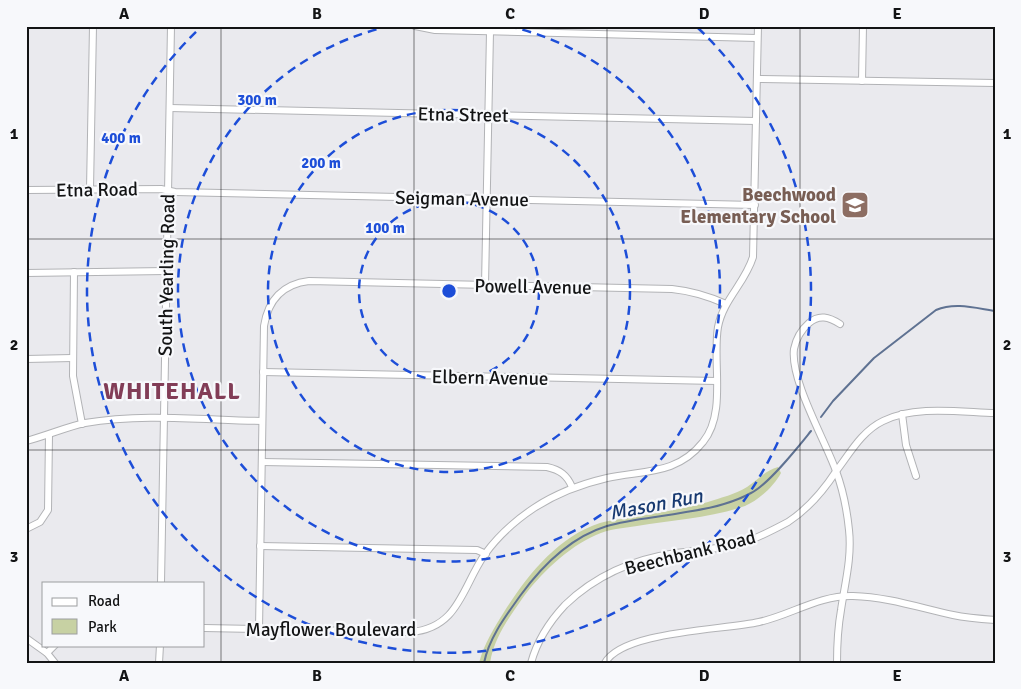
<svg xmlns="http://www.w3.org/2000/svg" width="1021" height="689" viewBox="0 0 1021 689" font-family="Signika,sans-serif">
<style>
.green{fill:#c7d1a3}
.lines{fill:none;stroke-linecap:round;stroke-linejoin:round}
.stream{stroke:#5f7292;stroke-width:2}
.minor-casing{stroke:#b2b3b6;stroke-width:8}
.minor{stroke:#fff;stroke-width:6}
.grid{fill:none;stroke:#131415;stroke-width:1;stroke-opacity:0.55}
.ring{fill:none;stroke:#1d4ed8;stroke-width:2.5;stroke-dasharray:9 6}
.labels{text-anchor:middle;stroke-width:4.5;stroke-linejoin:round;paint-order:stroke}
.street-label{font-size:19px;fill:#131415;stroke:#f7f8fb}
.education-label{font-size:19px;font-weight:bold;fill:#785e54;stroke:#f7f8fb;text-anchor:end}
.water-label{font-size:20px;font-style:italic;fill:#173970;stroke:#f7f8fb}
.district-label{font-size:24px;font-weight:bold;letter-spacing:1px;fill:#823d57;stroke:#f7f8fb}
.centre{fill:#1d4ed8;stroke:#f7f8fb;stroke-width:2.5}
.ring-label{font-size:15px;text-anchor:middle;font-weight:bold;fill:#1d4ed8;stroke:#f7f8fb;stroke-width:4.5;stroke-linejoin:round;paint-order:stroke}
.neatline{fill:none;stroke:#131415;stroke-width:2}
.grid-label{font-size:16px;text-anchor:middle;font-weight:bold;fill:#131415}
</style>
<rect width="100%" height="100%" fill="#eaeaee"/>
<!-- green -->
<path class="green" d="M778 467 781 473C774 486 759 500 745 506 711 518 672 520 637 526 623 528 609 529 596 535 568 547 540 574 522 599 508 619 494 638 490 663H479C484 644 494 628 504 612 527 576 557 537 600 523 613 519 627 519 641 516 663 512 686 508 708 502 720 498 736 494 747 487 758 480 766 470 778 467Z"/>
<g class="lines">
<!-- stream -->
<g class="stream">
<path d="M821 417 833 401 874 358 936 310C955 302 975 308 995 311"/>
<path d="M484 663C489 638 505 617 520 596 541 567 571 537 607 526 630 519 661 517 686 512 708 509 731 504 751 493 769 484 798 447 811 431"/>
</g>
<defs>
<g id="minor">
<polyline points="415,26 435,30 757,38"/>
<polyline points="757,79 995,83"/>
<polyline points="862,81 863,26"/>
<polyline points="170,108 756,121"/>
<polyline points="90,189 93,26"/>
<polyline points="26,190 161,189 175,192 755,205"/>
<polyline points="74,272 73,376 82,424"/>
<polyline points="26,273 166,271"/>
<polyline points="485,285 490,32"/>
<polyline points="26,359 72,358"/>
<polyline points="263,372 717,381"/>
<polyline points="902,414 906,445 916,476"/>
<path d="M26 441C46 436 66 427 85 423 143 413 204 420 262 421"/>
<path d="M262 462 547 467C560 470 567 475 572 487"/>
<polyline points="26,529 40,522 48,510 49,435"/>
<polyline points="260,546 477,550 486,554"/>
<polyline points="161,583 171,26"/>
<path d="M204 628 411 632C459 628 462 587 485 554 498 536 516 520 534 508 557 493 581 484 607 478 644 470 677 475 703 442 727 413 712 362 718 327 723 300 745 283 753 257L758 26"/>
<path d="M259 629 264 326C268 300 283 284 309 281L672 289C692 291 708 296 726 304"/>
<polyline points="26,638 47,653 55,663"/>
<polyline points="47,653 55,645"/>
<polyline points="159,663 160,645"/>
<path d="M531 663C537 641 550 621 565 605 596 575 634 559 676 553 697 550 719 549 740 544 756 539 773 530 788 522 808 509 824 490 837 470 850 453 862 431 883 421 914 405 960 412 995 413"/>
<path d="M605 663C622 631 724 630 759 622 791 615 819 595 853 596 888 597 920 608 953 615 967 618 981 619 995 620"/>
<path d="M837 663C837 645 838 627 841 610 845 583 852 557 849 530 847 510 843 490 836 471 825 440 790 380 794 349 796 339 801 330 809 323 819 314 829 317 840 324"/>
</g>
</defs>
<!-- minor casing -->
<use href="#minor" class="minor-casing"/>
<!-- minor -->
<use href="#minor" class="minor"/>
</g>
<!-- grid -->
<path class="grid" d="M221 26V663M414 26V663M607 26V663M800 26V663M26 239H995M26 450H995"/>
<!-- distance rings -->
<g class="ring">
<circle cx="449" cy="291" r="90"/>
<circle cx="449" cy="291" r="181"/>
<path d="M508 26A271 271 0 1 1 390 26"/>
<path d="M698 28A362 362 0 1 1 200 28"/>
</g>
<!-- icons -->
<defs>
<symbol id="school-square" viewBox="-11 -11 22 22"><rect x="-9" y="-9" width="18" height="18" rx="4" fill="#8d6e63" stroke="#f7f8fb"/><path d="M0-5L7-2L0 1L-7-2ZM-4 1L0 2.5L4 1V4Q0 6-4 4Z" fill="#fff"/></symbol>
</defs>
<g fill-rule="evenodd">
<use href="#school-square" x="839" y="189" width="32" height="32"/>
</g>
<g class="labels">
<!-- street labels -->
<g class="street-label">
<text transform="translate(463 114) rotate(1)" y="7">Etna Street</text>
<text transform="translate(97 189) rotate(-1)" y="7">Etna Road</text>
<text transform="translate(462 198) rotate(1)" y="7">Seigman Avenue</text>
<text transform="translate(166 275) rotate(-89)" y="7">South Yearling Road</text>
<text transform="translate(533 286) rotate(1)" y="7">Powell Avenue</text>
<text transform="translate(490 377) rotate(1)" y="7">Elbern Avenue</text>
<text transform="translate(690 552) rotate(-14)" y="7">Beechbank Road</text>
<text x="331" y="636">Mayflower Boulevard</text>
</g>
<!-- education labels -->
<g class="education-label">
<text x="836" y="201">Beechwood<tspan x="836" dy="22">Elementary School</tspan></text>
</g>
<!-- water labels -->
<g class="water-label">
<text transform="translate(656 504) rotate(-11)" y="7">Mason Run</text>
</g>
<!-- district labels -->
<g class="district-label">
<text x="172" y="399">WHITEHALL</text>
</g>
</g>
<circle cx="449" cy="291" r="8" class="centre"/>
<g class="ring-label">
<text x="257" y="105">300 m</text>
<text x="121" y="143">400 m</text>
<text x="321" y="168">200 m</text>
<text x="385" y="233">100 m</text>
</g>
<!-- border -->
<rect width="1021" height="689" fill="none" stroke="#f7f8fb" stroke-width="55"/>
<!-- legend -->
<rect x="42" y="582" width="162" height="65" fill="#f7f8fb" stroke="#9c9d9f"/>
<rect x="52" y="598" width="25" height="8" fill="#ffffff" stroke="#9c9d9f"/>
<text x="88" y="606" font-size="15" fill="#131415">Road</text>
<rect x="52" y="619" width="25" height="15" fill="#c7d1a3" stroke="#9c9d9f"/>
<text x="88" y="632" font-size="15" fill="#131415">Park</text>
<rect x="28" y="28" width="966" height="634" class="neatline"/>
<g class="grid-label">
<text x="124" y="19">A</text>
<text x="317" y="19">B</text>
<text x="510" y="19">C</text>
<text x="704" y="19">D</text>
<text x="897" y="19">E</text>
<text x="14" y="139">1</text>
<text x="1007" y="139">1</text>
<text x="14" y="350">2</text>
<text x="1007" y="350">2</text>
<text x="14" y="562">3</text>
<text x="1007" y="562">3</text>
<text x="124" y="681">A</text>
<text x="317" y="681">B</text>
<text x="510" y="681">C</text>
<text x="704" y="681">D</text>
<text x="897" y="681">E</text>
</g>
</svg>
